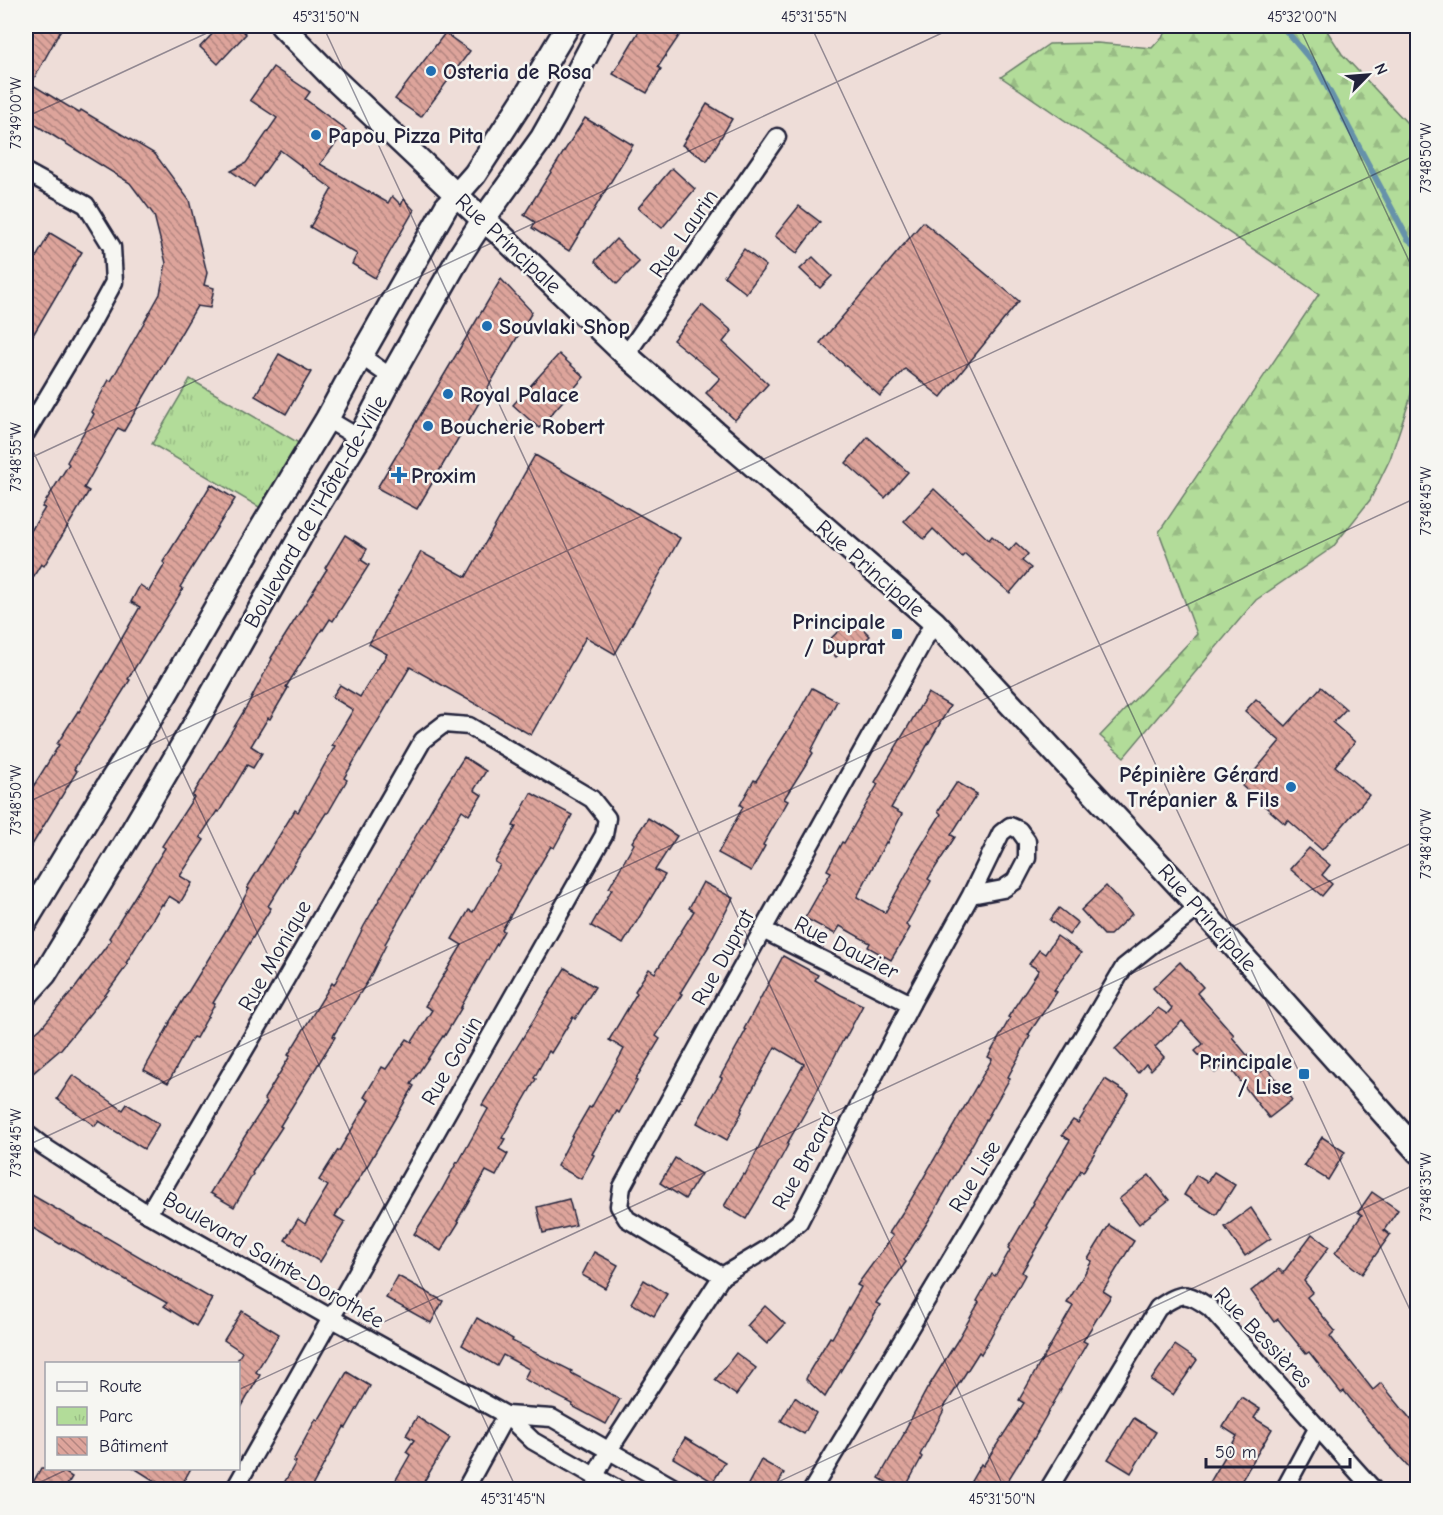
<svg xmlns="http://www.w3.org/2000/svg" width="1443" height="1515" viewBox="0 0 1443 1515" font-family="'Comic Neue',sans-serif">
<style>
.forest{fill:url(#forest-firs);stroke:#6a7f6a;stroke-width:1.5}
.park{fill:url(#park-tufts);stroke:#6a7f6a;stroke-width:1.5}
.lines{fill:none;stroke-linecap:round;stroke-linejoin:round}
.stream{stroke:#6692aa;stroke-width:6}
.building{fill:url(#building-back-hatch);stroke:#22223b;stroke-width:1.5}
.street-casing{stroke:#22223b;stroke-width:21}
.secondary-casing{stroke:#22223b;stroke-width:27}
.street{stroke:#f6f6f2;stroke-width:16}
.secondary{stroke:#f6f6f2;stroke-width:22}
.ticks{fill:none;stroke:#22223b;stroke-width:1.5;stroke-opacity:0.45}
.poi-dot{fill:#1f6fb2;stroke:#f6f6f2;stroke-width:2}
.labels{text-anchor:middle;stroke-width:5;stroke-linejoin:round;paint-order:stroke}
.poi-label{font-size:22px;font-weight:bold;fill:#22223b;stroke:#f6f6f2;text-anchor:start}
.street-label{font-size:22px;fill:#22223b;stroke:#f6f6f2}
.neatline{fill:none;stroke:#22223b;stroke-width:2}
.ticks-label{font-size:15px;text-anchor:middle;fill:#22223b}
</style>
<defs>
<pattern id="forest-firs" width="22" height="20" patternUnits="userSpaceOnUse" patternTransform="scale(1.5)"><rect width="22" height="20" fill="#b2dc99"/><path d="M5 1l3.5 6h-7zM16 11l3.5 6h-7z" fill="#99bc85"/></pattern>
<pattern id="park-tufts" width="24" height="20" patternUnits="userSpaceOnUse" patternTransform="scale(1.5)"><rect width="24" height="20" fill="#b2dc99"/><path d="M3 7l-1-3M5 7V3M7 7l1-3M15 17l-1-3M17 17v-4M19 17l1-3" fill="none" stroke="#99bc85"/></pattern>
<pattern id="building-back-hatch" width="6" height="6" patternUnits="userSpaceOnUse" patternTransform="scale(1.5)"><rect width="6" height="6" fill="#dda49b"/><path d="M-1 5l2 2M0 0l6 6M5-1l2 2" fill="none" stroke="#b38580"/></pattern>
</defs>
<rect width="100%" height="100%" fill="#eeddd8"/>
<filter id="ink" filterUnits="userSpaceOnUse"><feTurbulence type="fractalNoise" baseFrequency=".0167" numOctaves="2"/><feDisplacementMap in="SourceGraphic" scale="12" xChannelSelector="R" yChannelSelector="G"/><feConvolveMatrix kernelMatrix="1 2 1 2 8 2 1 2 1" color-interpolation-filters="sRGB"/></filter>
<g filter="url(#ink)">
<!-- forest -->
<polygon class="forest" points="1172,26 1324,26 1342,54 1407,123 1418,139 1417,368 1409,402 1390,459 1370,500 1333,547 1256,600 1124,757 1100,736 1197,634 1159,532 1319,294 1001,77 1049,44 1097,43 1152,48"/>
<!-- park -->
<polygon class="park" points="190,379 309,449 271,514 152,444"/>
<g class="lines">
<!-- stream -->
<polyline class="stream" points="1282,26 1316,66 1408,239 1418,247"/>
</g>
<!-- building -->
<g class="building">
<polygon points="32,26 63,26 31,84 79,113 81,110 155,154 189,200 207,273 204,285 214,288 210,308 197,306 124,431 118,428 84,488 89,491 44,566 41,564 26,589 26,539 45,508 42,507 69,464 67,462 94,414 91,412 109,380 111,381 160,294 166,263 154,215 130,183 26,119 26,36"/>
<polygon points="220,26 238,26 246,34 218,64 200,47"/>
<polygon points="642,26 670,26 681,33 658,67 661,69 647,93 613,74"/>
<polygon points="445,33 470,51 421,117 395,99"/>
<polygon points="273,67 310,92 305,99 346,130 320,164 388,203 392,196 401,205 404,199 414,210 375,278 352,264 357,254 310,227 332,189 280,150 254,187 231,171 246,163 277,118 250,100"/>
<polygon points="707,104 732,119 707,161 682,145"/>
<polygon points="585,118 597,125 598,124 633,145 569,251 532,228 535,222 524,215"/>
<polygon points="672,168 695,189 662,228 638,208"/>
<polygon points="799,206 820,222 797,253 775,236"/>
<polygon points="923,222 1019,301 941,397 905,369 880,396 820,343"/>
<polygon points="50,233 82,252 26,347 26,275"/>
<polygon points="616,239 639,262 617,284 595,261"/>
<polygon points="744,249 766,266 746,293 724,276"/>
<polygon points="813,257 832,276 820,288 800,269"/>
<polygon points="501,279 532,312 417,509 377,488"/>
<polygon points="702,305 732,331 723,342 768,384 735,420 706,393 720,378 673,340"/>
<polygon points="279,354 311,372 286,414 255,396"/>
<polygon points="559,354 584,377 539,428 513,405"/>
<polygon points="868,437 908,472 885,498 846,463"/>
<polygon points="535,455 680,538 615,654 586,637 531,735 410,667 344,778 347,780 328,813 326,813 268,906 271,908 213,1003 215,1004 196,1038 193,1037 168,1083 144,1070 170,1023 169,1023 228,927 249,889 247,888 295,810 298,812 335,746 332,745 353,710 332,697 340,685 360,697 387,654 369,644 421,552 466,577"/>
<polygon points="211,484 235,499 180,587 183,589 128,679 130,680 74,769 77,771 26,855 26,798 59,745 57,744 78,711 79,712 140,607 131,602 140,585 149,591 165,564 163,562 183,530 184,530"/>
<polygon points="934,489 989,540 992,536 1009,551 1016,543 1028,554 1022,561 1031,568 1010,593 965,554 962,557 933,529 924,539 904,521"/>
<polygon points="345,535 367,549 361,560 369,565 333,621 330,619 323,630 322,629 286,687 288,688 270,719 268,718 251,746 262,753 253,768 247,765 219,812 217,811 200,837 204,840 180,876 192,883 180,903 169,896 163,905 162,904 126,963 128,964 106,994 61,1049 26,1079 26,1041 41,1028 75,988 111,940 109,938 165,848 162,846 194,797 192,796 247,706 272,659 271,658 327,569 325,568"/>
<polygon points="852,618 870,636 852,654 846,648 836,657 824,645"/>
<polygon points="1321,687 1346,709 1333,723 1355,742 1335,766 1369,795 1322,850 1288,820 1285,824 1242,786 1280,741 1245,711 1256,699 1286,726"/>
<polygon points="812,688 837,701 811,751 813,753 784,799 788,801 763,845 765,846 751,871 718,853 743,807 740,805 754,780 756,781 790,727"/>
<polygon points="928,693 950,706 891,808 902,814 887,843 886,842 857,897 885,913 914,860 913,859 941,814 938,811 957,782 977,794 951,835 955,837 928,879 931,881 906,925 910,928 891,960 868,947 870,943 840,926 835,934 805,918 831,872 827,870 842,842 844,843 878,784 875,782"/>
<polygon points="464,757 486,771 474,790 482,795 469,815 462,810 385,944 386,945 368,981 333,1036 335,1037 280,1126 282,1127 252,1173 253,1174 234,1207 210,1193 234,1153 267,1102 264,1099 290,1056 288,1055 332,983 334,985 364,926 439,796"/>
<polygon points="531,793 572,815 554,848 551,846 524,892 502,930 504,931 461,1007 462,1007 444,1037 443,1036 411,1084 414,1086 369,1163 335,1216 345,1222 320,1262 285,1240 298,1219 305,1224 328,1186 319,1180 338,1150 339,1151 369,1100 364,1097 382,1067 386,1069 407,1039 412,1042 432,1010 425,1006 462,945 452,939 469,910 473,912 500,865 495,862 516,827 513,826"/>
<polygon points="648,818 677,836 655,870 665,875 623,944 591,926 612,889 609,888 634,844 632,842"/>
<polygon points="1309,848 1330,865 1322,875 1332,884 1322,896 1290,869"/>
<polygon points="703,882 733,898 708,946 709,946 680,993 682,994 656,1036 660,1039 635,1080 637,1081 619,1113 617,1111 592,1154 594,1155 581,1179 557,1166 575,1131 589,1107 591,1108 624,1049 609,1040 637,993 635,991 649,969 655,973 694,911 689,908"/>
<polygon points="1106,886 1132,914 1110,935 1104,935 1081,910"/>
<polygon points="1059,908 1078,923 1069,935 1050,920"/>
<polygon points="1057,936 1081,953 1054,990 1057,992 1028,1035 1030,1036 1008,1077 1010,1078 932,1215 904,1260 906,1262 876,1303 880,1305 825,1397 806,1379 810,1370 830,1337 832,1338 861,1287 857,1285 893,1236 889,1233 910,1201 992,1059 988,1057 1010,1018 1008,1017 1039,970 1029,964 1039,950 1045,954"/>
<polygon points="783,956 818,975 815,980 841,995 863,1005 845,1039 844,1038 814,1097 787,1144 788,1145 771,1177 746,1219 724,1206 743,1174 745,1175 773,1118 804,1064 775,1047 741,1111 742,1112 727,1140 697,1123 722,1078 720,1077 746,1030 744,1029"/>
<polygon points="1180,962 1203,987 1197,993 1234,1035 1232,1037 1261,1072 1267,1067 1292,1100 1269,1118 1226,1063 1215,1073 1195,1051 1203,1044 1182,1021 1155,1047 1164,1057 1151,1070 1146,1064 1138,1073 1115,1049 1158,1008 1167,1014 1172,1008 1153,988"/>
<polygon points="565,968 595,987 575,1019 573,1017 551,1053 549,1051 534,1078 536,1079 502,1138 505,1139 499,1149 508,1154 496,1176 486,1171 457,1221 459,1222 441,1251 414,1234 440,1193 457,1162 458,1163 488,1109 482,1105"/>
<polygon points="73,1075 123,1110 127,1104 159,1124 144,1149 99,1121 95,1126 57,1099"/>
<polygon points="1105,1079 1129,1094 1102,1139 1103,1139 1083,1172 1081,1170 1047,1227 1048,1228 1022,1272 1025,1275 981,1354 979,1352 943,1409 944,1410 920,1455 922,1457 904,1490 899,1490 879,1478 905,1432 904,1432 927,1389 957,1341 979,1302 977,1301 992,1274 995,1276 1010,1250 1008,1248 1034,1203 1033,1202 1070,1140 1062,1135 1073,1120 1078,1123"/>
<polygon points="1322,1137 1345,1152 1328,1180 1304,1165"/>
<polygon points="675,1158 701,1174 685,1199 660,1183"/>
<polygon points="1214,1172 1235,1185 1216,1215 1184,1195 1196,1175 1207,1182"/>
<polygon points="1149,1175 1169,1200 1139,1224 1119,1199"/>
<polygon points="1372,1192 1398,1210 1384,1230 1390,1235 1362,1274 1335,1253 1362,1215 1358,1212"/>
<polygon points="26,1193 31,1196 32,1195 87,1227 87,1226 212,1299 196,1326 164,1306 167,1303 61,1243 60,1244 26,1224"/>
<polygon points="569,1199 576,1225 543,1233 537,1207"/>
<polygon points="1251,1208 1271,1238 1245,1256 1225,1227"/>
<polygon points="1109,1225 1134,1241 1103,1291 1111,1296 1083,1341 1087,1343 1060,1390 1061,1390 1037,1432 1038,1432 1002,1490 966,1490 981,1464 983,1466 1024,1403 1019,1400 1073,1306 1067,1303 1092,1261 1088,1259"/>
<polygon points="1312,1234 1329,1247 1304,1281 1313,1292 1307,1297 1335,1331 1330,1336 1373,1390 1381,1383 1418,1428 1418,1477 1391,1447 1391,1448 1344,1391 1341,1393 1309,1352 1306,1354 1278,1319 1274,1322 1251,1291 1279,1269 1283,1273"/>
<polygon points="594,1252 618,1265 605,1288 582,1275"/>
<polygon points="398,1276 443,1301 431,1323 386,1298"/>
<polygon points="644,1280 667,1294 654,1316 631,1303"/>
<polygon points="765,1306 785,1324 767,1344 747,1326"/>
<polygon points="242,1311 279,1334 256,1372 260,1375 238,1413 238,1359 242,1352 224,1340"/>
<polygon points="477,1318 513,1339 512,1341 572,1371 571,1373 620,1399 606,1424 572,1406 573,1404 524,1379 529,1369 503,1355 497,1366 462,1345"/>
<polygon points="1175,1345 1197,1360 1173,1395 1151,1380"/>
<polygon points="736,1353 756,1368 736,1395 715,1380"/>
<polygon points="347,1372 370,1386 346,1428 344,1427 310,1490 280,1490 296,1462 293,1461 316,1419 318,1421"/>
<polygon points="795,1397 816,1413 804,1434 781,1421"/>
<polygon points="1241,1397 1260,1409 1254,1418 1272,1429 1236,1490 1218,1490 1209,1484 1237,1436 1223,1427"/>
<polygon points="417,1417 450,1438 419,1490 390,1490 410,1455 406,1452 414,1440 406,1435"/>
<polygon points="1134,1418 1156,1432 1131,1473 1108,1459"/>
<polygon points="685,1438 725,1462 713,1482 673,1458"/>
<polygon points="761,1460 784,1473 775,1490 745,1490"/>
<polygon points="41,1468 58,1468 72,1477 64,1490 29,1490"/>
<polygon points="134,1468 191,1468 179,1490 169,1490"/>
</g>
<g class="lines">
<defs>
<g id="street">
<polyline points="26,172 86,205 112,247 114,282 90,326 26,433"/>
<polyline points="626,355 777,137"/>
<polyline points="361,356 391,377"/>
<polyline points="327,419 359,438"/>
<polyline points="763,930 911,1004"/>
<polyline points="26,1133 43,1146 148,1214 331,1318 506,1415 533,1441 619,1490"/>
<polyline points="148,1214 268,1010 423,740 444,724 469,726 592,799 607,818 604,835 234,1490"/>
<polyline points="722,1276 627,1219 619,1206 622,1187 712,1021 934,622"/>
<polyline points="506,1415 552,1418 678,1490"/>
<polyline points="595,1476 609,1450 722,1276 767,1249 799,1222 911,1004 971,895 1003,889 1015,881 1027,858 1027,841 1019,830 1010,826 1001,833 971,895"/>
<polyline points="465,1490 506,1415"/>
<polyline points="812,1490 965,1236 1124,967 1199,907"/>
<path d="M1048 1490 1158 1308C1182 1292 1186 1291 1210 1308L1374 1490"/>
<polyline points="1284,1490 1318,1427"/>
</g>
<g id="secondary">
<polyline points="282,26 333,78 483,220 500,234 626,355 934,622 1199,907 1418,1152"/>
<polyline points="26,921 99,800 166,694 258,534 327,419 361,356 446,207 475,174 527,94 568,26"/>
<polyline points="26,995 45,974 131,833 203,710 317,507 359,438 391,377 459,257 483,220 542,138 555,115 602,26"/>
</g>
</defs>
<!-- street casing -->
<use href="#street" class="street-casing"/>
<!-- secondary casing -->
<use href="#secondary" class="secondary-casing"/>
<!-- street -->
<use href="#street" class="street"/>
<!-- secondary -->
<use href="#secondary" class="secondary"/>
</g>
</g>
<!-- ticks -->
<path class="ticks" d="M323 26 1005 1490M811 26 1418 1327M1299 26 1418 280M26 117 222 26M26 436 517 1490M26 460 957 26M26 803 1418 154M26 1146 1418 497M238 1390 1418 840M26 1482 29 1490M26 1489 70 1468M761 1490 1418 1183"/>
<!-- markers -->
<g class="poi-dot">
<circle cx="431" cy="71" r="6"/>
<circle cx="316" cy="135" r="6"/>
<circle cx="487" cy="326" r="6"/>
<circle cx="448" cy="394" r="6"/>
<circle cx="428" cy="426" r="6"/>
<path d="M396 466h6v6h6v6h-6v6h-6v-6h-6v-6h6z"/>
<rect x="891" y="628" width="12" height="12" rx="3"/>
<circle cx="1291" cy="787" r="6"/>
<rect x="1298" y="1068" width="12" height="12" rx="3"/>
</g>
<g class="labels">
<!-- poi labels -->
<g class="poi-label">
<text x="443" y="79">Osteria de Rosa</text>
<text x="328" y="143">Papou Pizza Pita</text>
<text x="499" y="334">Souvlaki Shop</text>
<text x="460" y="402">Royal Palace</text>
<text x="440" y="434">Boucherie Robert</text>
<text x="411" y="483">Proxim</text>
<text x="885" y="629" text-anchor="end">Principale<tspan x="885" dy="25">/ Duprat</tspan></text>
<text x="1279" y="782" text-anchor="end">Pépinière Gérard<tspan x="1279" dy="25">Trépanier &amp; Fils</tspan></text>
<text x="1292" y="1069" text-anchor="end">Principale<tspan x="1292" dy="25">/ Lise</tspan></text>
</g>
<!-- street labels -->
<g class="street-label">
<text transform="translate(683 233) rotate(-55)" y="8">Rue Laurin</text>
<text transform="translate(509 243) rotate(43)" y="8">Rue Principale</text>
<text transform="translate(315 511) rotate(-60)" y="8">Boulevard de l'Hôtel-de-Ville</text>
<text transform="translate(871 568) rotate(41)" y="8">Rue Principale</text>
<text transform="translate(1208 917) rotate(48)" y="8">Rue Principale</text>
<text transform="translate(847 947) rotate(27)" y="8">Rue Dauzier</text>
<text transform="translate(274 955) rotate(-60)" y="8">Rue Monique</text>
<text transform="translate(722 957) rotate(-61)" y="8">Rue Duprat</text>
<text transform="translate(451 1060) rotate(-60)" y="8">Rue Gouin</text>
<text transform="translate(803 1161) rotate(-61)" y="8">Rue Breard</text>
<text transform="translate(974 1176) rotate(-59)" y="8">Rue Lise</text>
<text transform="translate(274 1259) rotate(30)" y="8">Boulevard Sainte-Dorothée</text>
<text transform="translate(1264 1337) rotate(46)" y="8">Rue Bessières</text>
</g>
</g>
<!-- margin -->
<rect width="1443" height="1515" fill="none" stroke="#f6f6f2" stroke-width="66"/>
<!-- legend -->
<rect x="45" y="1362" width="195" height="108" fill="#f6f6f2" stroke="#a1a1a9" stroke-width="1.5"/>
<rect x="57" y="1382" width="30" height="9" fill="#f6f6f2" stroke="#a1a1a9" stroke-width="1.5"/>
<text x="99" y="1392" font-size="18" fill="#22223b">Route</text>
<rect x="57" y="1407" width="30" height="18" fill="url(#park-tufts)" stroke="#a1a1a9" stroke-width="1.5"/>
<text x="99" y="1422" font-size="18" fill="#22223b">Parc</text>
<rect x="57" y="1437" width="30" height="18" fill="url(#building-back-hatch)" stroke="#a1a1a9" stroke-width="1.5"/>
<text x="99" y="1452" font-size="18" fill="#22223b">Bâtiment</text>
<!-- north arrow -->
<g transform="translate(1368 75) rotate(65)" stroke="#f6f6f2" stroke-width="4.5" paint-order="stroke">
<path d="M0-4.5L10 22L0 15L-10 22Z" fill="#22223b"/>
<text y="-9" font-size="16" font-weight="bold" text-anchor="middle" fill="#22223b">N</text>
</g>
<!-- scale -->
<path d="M1206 1458v9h144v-9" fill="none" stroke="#22223b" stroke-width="3"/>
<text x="1215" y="1458" font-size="18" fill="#22223b" stroke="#f6f6f2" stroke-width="4.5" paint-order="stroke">50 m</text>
<rect x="33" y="33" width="1377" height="1449" class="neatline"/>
<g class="ticks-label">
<text x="326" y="22">45°31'50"N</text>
<text x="814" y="22">45°31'55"N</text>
<text x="1302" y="22">45°32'00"N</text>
<text transform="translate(16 113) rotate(-90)" y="5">73°49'00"W</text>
<text transform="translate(1426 158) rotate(-90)" y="5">73°48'50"W</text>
<text transform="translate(16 457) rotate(-90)" y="5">73°48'55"W</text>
<text transform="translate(1426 501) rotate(-90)" y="5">73°48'45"W</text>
<text transform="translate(16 800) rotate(-90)" y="5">73°48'50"W</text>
<text transform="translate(1426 844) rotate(-90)" y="5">73°48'40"W</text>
<text transform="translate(16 1143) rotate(-90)" y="5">73°48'45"W</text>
<text transform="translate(1426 1187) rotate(-90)" y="5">73°48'35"W</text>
<text x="513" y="1504">45°31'45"N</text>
<text x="1002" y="1504">45°31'50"N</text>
</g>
</svg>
